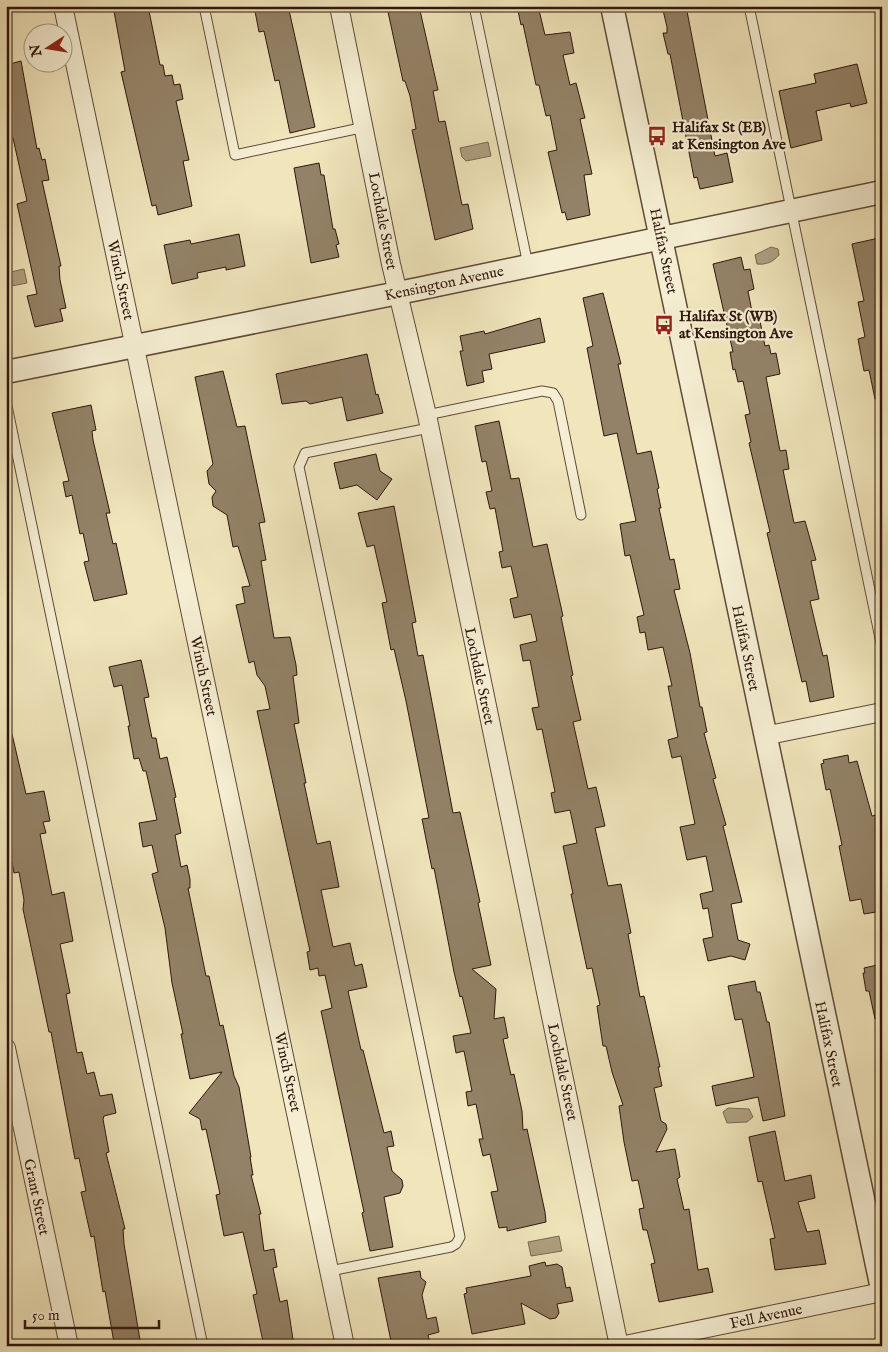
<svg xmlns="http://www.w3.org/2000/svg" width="888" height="1352" viewBox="0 0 888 1352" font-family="'IM FELL English',serif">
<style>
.water{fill:#ae9f80;stroke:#7b6852}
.building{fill:#938267;stroke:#2f160c}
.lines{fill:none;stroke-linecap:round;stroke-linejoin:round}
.service-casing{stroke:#5f4a38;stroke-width:11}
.minor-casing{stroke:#5f4a38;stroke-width:20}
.tertiary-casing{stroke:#5f4a38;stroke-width:25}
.service{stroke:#f5eed3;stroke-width:9}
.minor{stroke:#f5eed3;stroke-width:18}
.tertiary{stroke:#f5eed3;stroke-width:22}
.labels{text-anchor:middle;stroke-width:4.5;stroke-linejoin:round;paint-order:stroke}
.poi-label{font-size:15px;font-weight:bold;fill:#2f160c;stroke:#f5eed3;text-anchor:start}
.street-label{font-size:15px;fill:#2f160c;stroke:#f5eed3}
</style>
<rect width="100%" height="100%" fill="#f0e5bb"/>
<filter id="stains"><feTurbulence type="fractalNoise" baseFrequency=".004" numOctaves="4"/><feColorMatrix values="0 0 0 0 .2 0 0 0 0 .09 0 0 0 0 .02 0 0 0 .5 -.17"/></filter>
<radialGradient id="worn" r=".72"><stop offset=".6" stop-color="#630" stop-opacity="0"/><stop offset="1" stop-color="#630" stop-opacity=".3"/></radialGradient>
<!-- water -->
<g class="water">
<polygon points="488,142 491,156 466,161 462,157 460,148"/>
<path d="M771 247 778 249 779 255C773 262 766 265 757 264L755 255Z"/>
<polygon points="24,269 27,283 6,287 6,273"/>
<polygon points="728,1108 749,1109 753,1117 747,1122 727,1123 723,1112"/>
<polygon points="559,1236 562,1251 531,1256 528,1242"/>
</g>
<!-- building -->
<g class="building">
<polygon points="113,6 148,6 160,65 163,65 165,76 172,75 174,85 180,84 183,99 176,101 189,160 183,161 192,206 158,215 156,205 152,206 121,72 125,71"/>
<polygon points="254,6 287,6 289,10 315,127 290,133 279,80 275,81 264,31 259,32"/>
<polygon points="419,6 438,90 433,91 439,122 445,121 462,205 468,204 473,229 435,240 412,130 416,129 410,96 405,81 403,81 388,12"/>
<polygon points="517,6 538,6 545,35 570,32 574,53 563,55 570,85 576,83 585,118 580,119 592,174 584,175 590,215 567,220 565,212 562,213 548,152 557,150 550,115 546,116 539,85 536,85 523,24 521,25"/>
<polygon points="662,6 686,6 715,156 727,153 733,182 700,189 697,177 694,178 670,54 668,54 663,33 667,33 667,27"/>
<polygon points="21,61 37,149 39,148 42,160 45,159 49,180 42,181 61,266 59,266 60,280 66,308 60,309 63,321 35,327 27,296 37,294 17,204 27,201 13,138 6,139 6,65"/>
<polygon points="857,64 867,103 851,107 850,103 816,111 822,140 791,148 779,91 816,83 814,74"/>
<polygon points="319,163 321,175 324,175 333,229 335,229 339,244 336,245 339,257 311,263 294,168"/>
<polygon points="239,234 245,266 226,270 226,267 197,273 198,278 172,284 164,245 190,240 191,244"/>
<polygon points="879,238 882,251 882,399 875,399 869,370 864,371 858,339 865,337 858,302 864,301 852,244"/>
<polygon points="741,257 744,270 750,269 754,289 748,291 753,317 759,316 765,346 769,345 771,354 776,353 780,374 766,377 780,451 786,450 789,469 783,470 794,523 805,521 816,560 811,561 819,599 810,601 823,656 827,655 834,697 810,702 806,681 802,682 767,533 770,532 749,443 751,442 745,415 750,414 743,381 738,382 735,369 733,370 730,352 733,352 713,264"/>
<polygon points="603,293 621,364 618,364 637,454 651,451 659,488 657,489 661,508 659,508 670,560 674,559 680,589 674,590 690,653 700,707 702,707 707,732 704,733 716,778 713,779 726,825 723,826 742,902 731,904 738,940 750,944 745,960 731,956 708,961 703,939 713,937 708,908 703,909 700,894 713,891 706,856 687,860 680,827 695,824 681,756 672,758 668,740 678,737 668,686 672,686 663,647 648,650 645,632 640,633 637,617 644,615 630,555 625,556 620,524 636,521 617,433 604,436 587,348 593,346 583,298"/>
<polygon points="540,318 545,342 489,354 492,369 482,371 484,382 467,386 460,351 463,351 460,336 484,331 485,334"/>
<polygon points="367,354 376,395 378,394 383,413 347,421 342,397 310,404 306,401 282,404 276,374"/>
<polygon points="223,371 237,427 245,426 265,522 259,523 266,560 261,561 274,638 290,637 296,665 297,675 293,676 299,723 294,724 306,783 304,783 317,844 330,841 339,887 321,890 333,947 350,943 355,966 362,964 367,987 348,991 361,1050 363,1050 384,1133 391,1131 394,1146 387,1147 392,1171 402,1180 403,1186 400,1193 384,1197 393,1247 370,1251 362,1213 364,1212 321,1011 332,1008 325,975 319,976 318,968 310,970 307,952 310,951 257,711 270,709 265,686 257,675 254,661 249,663 236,605 245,603 242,587 250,586 238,546 233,547 227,515 213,506 212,497 216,491 209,484 207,471 213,464 195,377"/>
<polygon points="91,405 96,430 92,431 93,440 110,513 106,513 113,544 116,543 127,594 94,601 84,562 89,561 83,533 80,534 72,495 66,497 63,482 69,481 52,413"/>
<polygon points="499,421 511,479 519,478 533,547 547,544 563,616 561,617 573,675 571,676 581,720 573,722 588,789 596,787 605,826 595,828 608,886 621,884 631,933 628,934 640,997 644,996 660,1067 658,1067 662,1086 654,1088 661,1121 666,1124 667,1129 656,1152 675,1149 680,1177 677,1179 684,1210 689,1209 698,1270 708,1268 713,1292 659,1302 651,1264 655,1263 647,1230 643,1230 639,1209 644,1208 638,1180 632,1181 624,1142 619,1106 623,1105 612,1072 606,1046 603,1046 597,1006 600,1005 592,968 587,969 571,894 573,894 563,846 577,843 570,810 555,813 551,793 555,792 542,729 537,730 532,708 539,707 530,660 523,661 520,645 537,641 531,614 514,618 510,599 518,597 511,566 502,568 499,552 503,551 495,508 490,509 486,492 492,491 486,461 482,462 475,426"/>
<polygon points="376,454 380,471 392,479 377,500 357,485 340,489 334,463"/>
<polygon points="394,506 416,622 412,623 418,656 423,655 453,813 460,812 480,902 478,903 491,965 472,969 496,989 494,1019 504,1017 508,1038 503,1039 511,1075 514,1074 522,1111 523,1130 527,1129 545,1212 546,1222 507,1231 507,1227 499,1228 491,1192 498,1191 490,1154 483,1156 479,1139 483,1139 476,1104 468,1106 466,1092 472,1091 464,1051 456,1053 453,1036 471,1033 462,996 460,997 454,972 434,868 432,869 422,819 429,818 406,701 394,649 391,650 382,603 387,602 374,545 367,547 358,513"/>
<polygon points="141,660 149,697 144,698 152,738 156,738 160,759 167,757 176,797 174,798 181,833 175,835 181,867 187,865 190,879 190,888 188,888 206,976 209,976 220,1026 223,1025 234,1076 239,1087 251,1157 250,1157 253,1175 251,1175 261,1214 259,1214 264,1251 274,1249 277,1267 273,1268 280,1302 287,1300 294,1346 264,1346 253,1295 257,1294 243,1232 224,1236 216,1195 220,1194 206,1129 202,1130 200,1119 189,1113 222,1072 190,1079 181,1034 183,1034 172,983 165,928 152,874 158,872 152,845 143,847 139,823 157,820 146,771 143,771 139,758 134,759 128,726 130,726 122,685 114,687 109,667"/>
<polygon points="12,734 26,794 44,791 50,821 43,822 46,833 40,834 52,895 64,892 73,941 60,944 70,993 66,994 77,1053 82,1052 87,1074 94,1072 100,1096 112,1094 116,1113 104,1116 103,1119 109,1152 106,1153 125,1229 123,1229 124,1244 141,1346 117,1346 117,1342 114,1343 105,1291 103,1292 94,1236 91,1237 81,1192 86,1191 79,1158 75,1159 51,1032 49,1032 23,909 24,900 19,872 14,873 9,847 6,822 6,735"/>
<polygon points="848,755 849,763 857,761 872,816 877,815 881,830 876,831 882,862 882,911 864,914 861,899 850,901 839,846 842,845 830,789 826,790 821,764 824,763 823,760"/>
<polygon points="882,964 882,1018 875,1019 869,991 866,991 863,973 865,973 864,968"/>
<polygon points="755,981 757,992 760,992 767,1022 769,1022 785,1116 763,1121 758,1097 716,1106 712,1086 754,1077 742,1019 735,1020 728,986"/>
<polygon points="775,1131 785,1181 811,1175 815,1198 798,1202 807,1232 819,1230 826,1264 775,1270 770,1239 775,1238 762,1181 758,1182 749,1137"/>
<polygon points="545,1262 546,1266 557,1264 562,1267 566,1288 570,1287 573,1301 557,1304 559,1313 556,1318 550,1319 521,1303 525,1324 472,1334 464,1294 467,1293 466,1288 531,1276 529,1266"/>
<polygon points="420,1271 421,1278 426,1282 422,1295 427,1319 436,1317 439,1332 428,1335 430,1343 392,1346 378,1278"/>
</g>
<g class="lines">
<defs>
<g id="service">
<polyline points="204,6 235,155 365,127"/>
<polyline points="474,6 528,265"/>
<polyline points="749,6 882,648"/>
<polyline points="6,401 203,1346"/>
<polyline points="427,415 542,391 553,393 558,401 581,515"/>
<polyline points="330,1271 451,1247 456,1244 460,1237 299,467 305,453 429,428"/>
</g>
<g id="minor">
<polyline points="63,6 345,1346"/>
<polyline points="339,6 391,264 427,415 619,1346"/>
<polyline points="764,736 882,712"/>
<polyline points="6,1048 69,1346"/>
<polyline points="620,1346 882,1292"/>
</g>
<g id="tertiary">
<polyline points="612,6 882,1289"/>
<polyline points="6,372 418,289 882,192"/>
</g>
</defs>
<!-- service casing -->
<use href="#service" class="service-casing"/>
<!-- minor casing -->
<use href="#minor" class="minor-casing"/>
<!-- tertiary casing -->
<use href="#tertiary" class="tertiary-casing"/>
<!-- service -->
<use href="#service" class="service"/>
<!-- minor -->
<use href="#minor" class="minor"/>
<!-- tertiary -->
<use href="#tertiary" class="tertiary"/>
</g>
<!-- icons -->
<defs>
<symbol id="bus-bare" viewBox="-9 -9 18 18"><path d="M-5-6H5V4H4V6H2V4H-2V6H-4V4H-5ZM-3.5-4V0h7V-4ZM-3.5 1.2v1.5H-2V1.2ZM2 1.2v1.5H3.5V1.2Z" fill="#8f2418" stroke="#f5eed3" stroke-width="2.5" paint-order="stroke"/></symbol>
</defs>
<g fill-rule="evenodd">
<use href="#bus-bare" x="643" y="122" width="28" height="28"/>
<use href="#bus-bare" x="650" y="311" width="28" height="28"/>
</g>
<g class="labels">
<!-- poi labels -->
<g class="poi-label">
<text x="672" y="132">Halifax St (EB)<tspan x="672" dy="17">at Kensington Ave</tspan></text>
<text x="679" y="321">Halifax St (WB)<tspan x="679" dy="17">at Kensington Ave</tspan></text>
</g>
<!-- street labels -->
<g class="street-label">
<text transform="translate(383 221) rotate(79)" y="5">Lochdale Street</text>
<text transform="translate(664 251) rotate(78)" y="5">Halifax Street</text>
<text transform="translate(121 280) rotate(78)" y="5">Winch Street</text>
<text transform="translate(444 283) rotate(-12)" y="5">Kensington Avenue</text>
<text transform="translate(746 648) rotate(78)" y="5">Halifax Street</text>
<text transform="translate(204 676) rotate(78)" y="5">Winch Street</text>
<text transform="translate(480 676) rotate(78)" y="5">Lochdale Street</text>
<text transform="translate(829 1044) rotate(78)" y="5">Halifax Street</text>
<text transform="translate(288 1072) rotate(78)" y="5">Winch Street</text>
<text transform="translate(563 1072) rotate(78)" y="5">Lochdale Street</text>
<text transform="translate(37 1197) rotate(78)" y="5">Grant Street</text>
<text transform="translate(766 1316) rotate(-12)" y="5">Fell Avenue</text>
</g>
</g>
<!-- margin -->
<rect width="888" height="1352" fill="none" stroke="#f0e5bb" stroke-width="25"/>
<rect x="8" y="8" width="873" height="1337" fill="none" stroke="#2f160c" stroke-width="2.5"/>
<rect x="12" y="12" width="863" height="1327" fill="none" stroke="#2f160c"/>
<!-- north arrow -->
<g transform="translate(48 48) rotate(258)"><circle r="24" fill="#f5eed3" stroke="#a69883"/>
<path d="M0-4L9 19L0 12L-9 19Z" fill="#8f2418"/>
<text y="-8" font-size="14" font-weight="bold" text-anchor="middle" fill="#2f160c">N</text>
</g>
<!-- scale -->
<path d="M25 1320v8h134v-8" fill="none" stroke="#2f160c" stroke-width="2.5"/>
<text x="32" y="1320" font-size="15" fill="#2f160c" stroke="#f5eed3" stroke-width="4" paint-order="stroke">50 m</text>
<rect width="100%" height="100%" filter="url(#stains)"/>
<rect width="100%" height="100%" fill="url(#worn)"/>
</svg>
